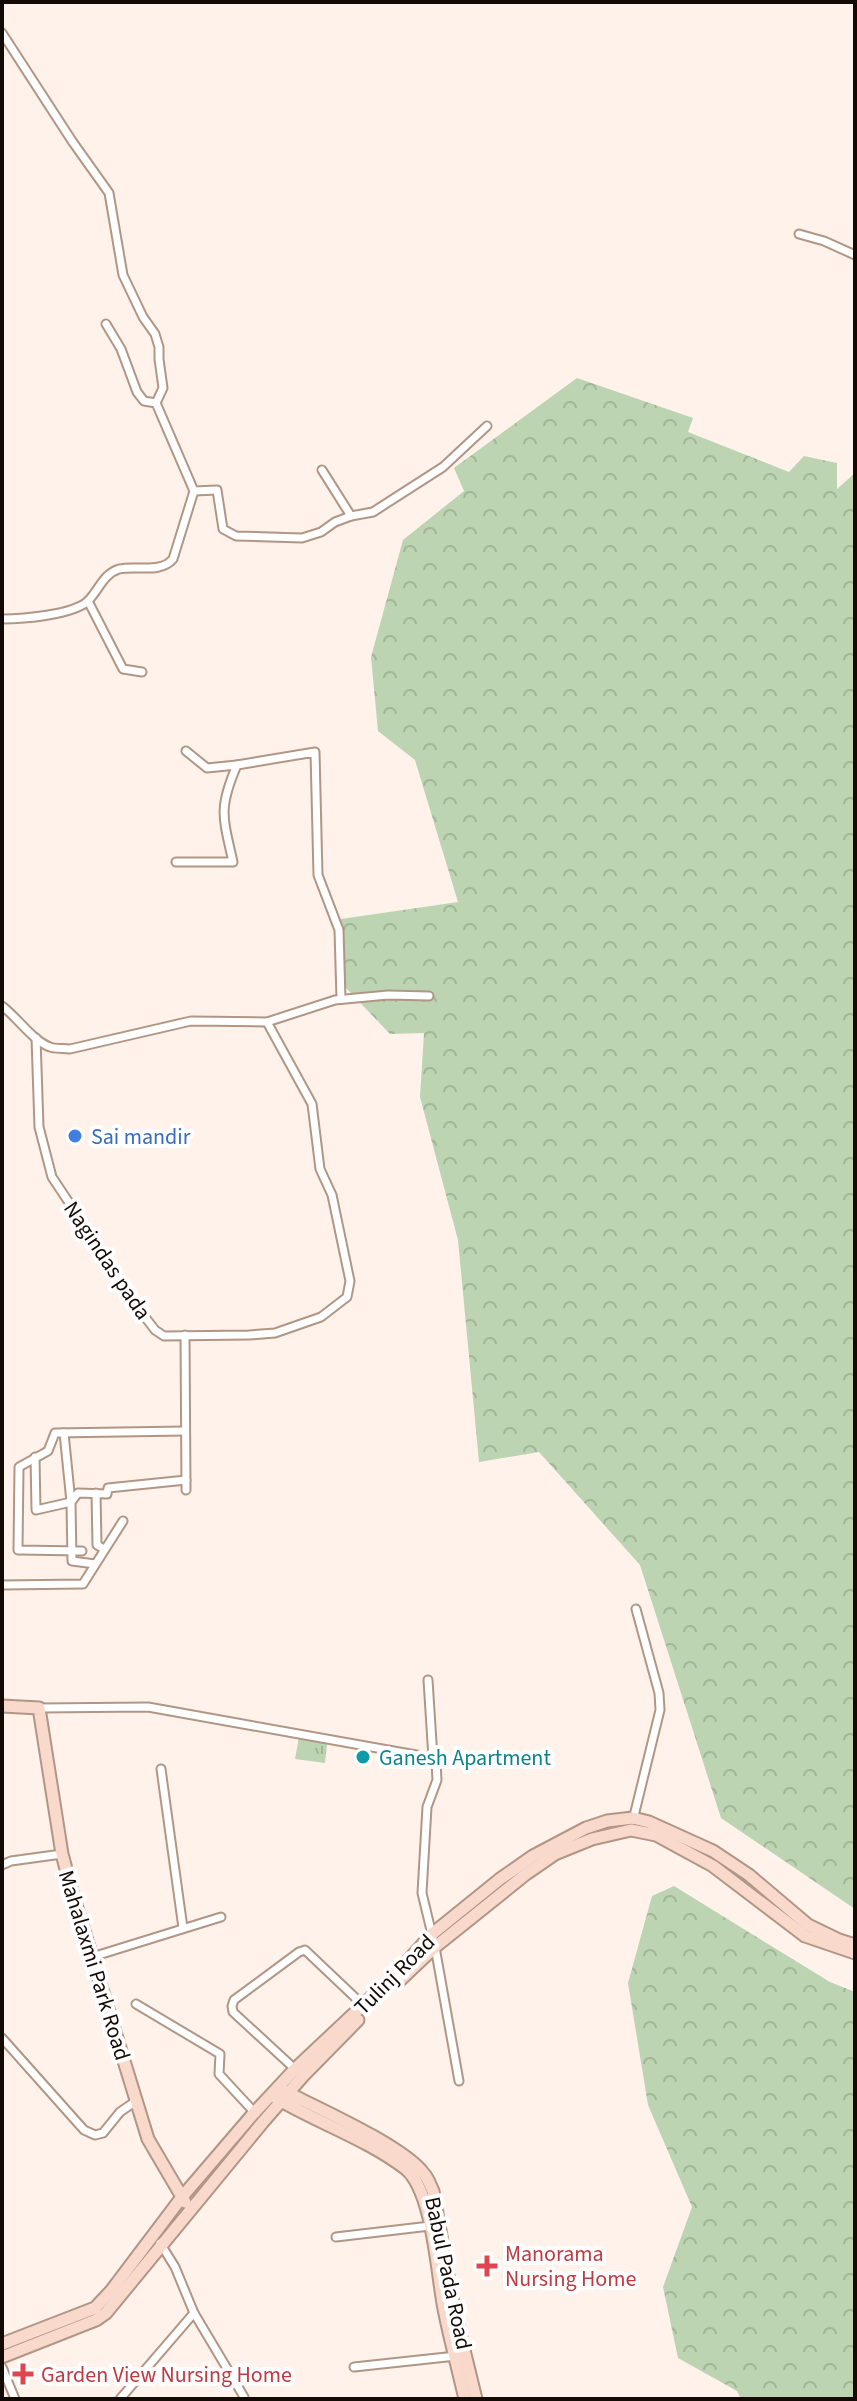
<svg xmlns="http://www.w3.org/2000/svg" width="857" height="2401" viewBox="0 0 857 2401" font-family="'Source Sans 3',sans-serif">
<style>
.grass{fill:url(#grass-tufts)}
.forest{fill:url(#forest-crowns)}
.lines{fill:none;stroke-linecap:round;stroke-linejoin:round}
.street-casing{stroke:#b19685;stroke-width:11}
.secondary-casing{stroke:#b19685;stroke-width:15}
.street{stroke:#fff;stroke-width:7}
.secondary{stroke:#fad9cd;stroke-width:11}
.shop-dot{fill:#3f7fe0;stroke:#fff;stroke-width:3}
.culture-dot{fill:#0f9aa8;stroke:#fff;stroke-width:3}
.health-dot{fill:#e0444e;stroke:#fff;stroke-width:3}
.labels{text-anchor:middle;stroke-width:8;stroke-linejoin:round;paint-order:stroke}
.shop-label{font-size:22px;fill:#366cbe;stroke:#fff;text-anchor:start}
.street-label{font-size:22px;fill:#130a05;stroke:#fff}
.culture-label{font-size:22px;fill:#0d838f;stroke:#fff;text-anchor:start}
.health-label{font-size:22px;fill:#be3a42;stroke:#fff;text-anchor:start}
</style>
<defs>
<pattern id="grass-tufts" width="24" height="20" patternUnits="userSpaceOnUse" patternTransform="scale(2)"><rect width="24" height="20" fill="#bcd4b1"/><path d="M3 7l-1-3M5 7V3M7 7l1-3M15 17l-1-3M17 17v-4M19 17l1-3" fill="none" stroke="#a1b597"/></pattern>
<pattern id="forest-crowns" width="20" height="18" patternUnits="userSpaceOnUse" patternTransform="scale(2)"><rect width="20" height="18" fill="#bcd4b1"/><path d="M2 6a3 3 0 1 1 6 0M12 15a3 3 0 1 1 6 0" fill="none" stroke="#a1b597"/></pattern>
</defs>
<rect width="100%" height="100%" fill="#fef2eb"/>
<!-- grass -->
<polygon class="grass" points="299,1737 327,1744 325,1763 295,1759"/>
<!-- forest -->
<g class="forest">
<polygon points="577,378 693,418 688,432 789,472 804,456 837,463 837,489 855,473 855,1909 721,1818 640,1565 539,1452 479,1462 458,1240 420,1097 424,1033 390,1034 346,988 341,919 458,902 415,760 378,731 371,657 403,540 464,491 454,468"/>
<polygon points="674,1886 830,1982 855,1992 855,2399 741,2399 737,2391 678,2358 663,2287 692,2207 648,2105 628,1983 652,1896"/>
</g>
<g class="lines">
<defs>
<g id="street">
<polyline points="2,33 72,141 109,193 123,275 143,317 155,334 159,347 159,359 163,388 156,403"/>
<polyline points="799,234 824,241 855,255"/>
<polyline points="322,470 351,516"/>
<polyline points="194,491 217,490 223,529 236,536 302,538 321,532 335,522 351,516 373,512 443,467 487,426"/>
<polyline points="88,601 123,669 142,672"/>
<path d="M2 619C22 619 73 615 88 601 99 590 103 574 119 569 137 565 160 574 173 559L194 491 156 403 144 401 137 392 121 349 106 324"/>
<polyline points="186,751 207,768 237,765"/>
<path d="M176 862H233C223 817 218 809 237 765L315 752 318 875 339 930 341 999"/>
<path d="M2 1006C17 1017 33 1041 50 1047 55 1049 64 1048 70 1049L191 1021 267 1022 335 1000 388 995 429 996"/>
<polyline points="36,1038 39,1127 52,1177 145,1317 155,1330 164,1336 249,1335 275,1333 321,1317 347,1297 350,1281 332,1195 320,1169 312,1104 267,1022"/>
<polyline points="185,1335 186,1490"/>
<polyline points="64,1433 71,1502 72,1561 95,1564"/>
<polyline points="35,1457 36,1510 71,1502 78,1493 107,1494 108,1488 186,1480"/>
<polyline points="96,1493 97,1545 104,1549"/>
<polyline points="82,1551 18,1550 19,1467 48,1451 55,1433 185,1431"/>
<polyline points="2,1585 83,1584 123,1521"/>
<polyline points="428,1680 433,1758"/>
<polyline points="39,1708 148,1707 433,1758 436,1762 437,1780 427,1807 422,1893 435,1947 459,2081"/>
<polyline points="161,1769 183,1928"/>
<polyline points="633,1820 660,1710 659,1693 636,1609"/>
<polyline points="2,1865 11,1861 62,1854"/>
<polyline points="92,1957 221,1917"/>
<polyline points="136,2004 220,2054 219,2074 256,2114"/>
<polyline points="2,2038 84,2130 95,2135 103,2133 120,2112 136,2101"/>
<polyline points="296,2070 233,2012 232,2006 234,2000 299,1952 305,1950 363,2005"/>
<polyline points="336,2237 430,2226"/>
<polyline points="160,2243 175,2267 194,2313 244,2397"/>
<polyline points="2,2367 15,2399"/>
<polyline points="354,2367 456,2356"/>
<polyline points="120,2399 194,2313"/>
</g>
<g id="secondary">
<polyline points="2,1706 39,1708 62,1854 73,1895 148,2139 185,2202"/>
<polyline points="397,1983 435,1947 526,1874 555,1854 592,1839 631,1830 656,1835 713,1866 805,1936 855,1953"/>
<path d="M282 2090C315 2107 404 2146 424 2174 428 2178 430 2185 433 2191L454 2309 476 2399"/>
<path d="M276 2098C318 2123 367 2139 406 2169 433 2192 437 2274 444 2309 450 2339 458 2369 465 2399"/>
<polyline points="2,2344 95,2308 111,2291 182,2197 254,2113 295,2069 395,1975 432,1934 500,1879 533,1856 586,1828 607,1821 633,1818 649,1822 713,1851 749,1875 808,1925 839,1940 855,1945"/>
<polyline points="2,2357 96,2320 106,2313 263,2122 303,2076 358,2020"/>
</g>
</defs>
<!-- street casing -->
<use href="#street" class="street-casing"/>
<!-- secondary casing -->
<use href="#secondary" class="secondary-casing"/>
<!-- street -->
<use href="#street" class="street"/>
<!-- secondary -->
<use href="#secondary" class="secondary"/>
</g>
<!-- markers -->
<circle class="shop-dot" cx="75" cy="1136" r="8"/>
<circle class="culture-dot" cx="363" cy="1757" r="8"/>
<g class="health-dot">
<path d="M483 2254h8v8h8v8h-8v8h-8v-8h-8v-8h8z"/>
<path d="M19 2362h8v8h8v8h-8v8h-8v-8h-8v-8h8z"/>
</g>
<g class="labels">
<!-- shop labels -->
<g class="shop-label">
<text x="91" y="1144">Sai mandir</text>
</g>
<!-- street labels -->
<g class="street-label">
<text transform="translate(108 1260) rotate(56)" y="8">Nagindas pada</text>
<text transform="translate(95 1965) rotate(73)" y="8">Mahalaxmi Park Road</text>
<text transform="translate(394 1974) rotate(-45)" y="8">Tulinj Road</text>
<text transform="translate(449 2273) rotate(78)" y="8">Babul Pada Road</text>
</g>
<!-- culture labels -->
<g class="culture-label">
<text x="379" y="1765">Ganesh Apartment</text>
</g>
<!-- health labels -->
<g class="health-label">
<text x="505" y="2261">Manorama<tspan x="505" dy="25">Nursing Home</tspan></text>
<text x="41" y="2382">Garden View Nursing Home</text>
</g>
</g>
<!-- border -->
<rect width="857" height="2401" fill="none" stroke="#130a05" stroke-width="8"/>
</svg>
